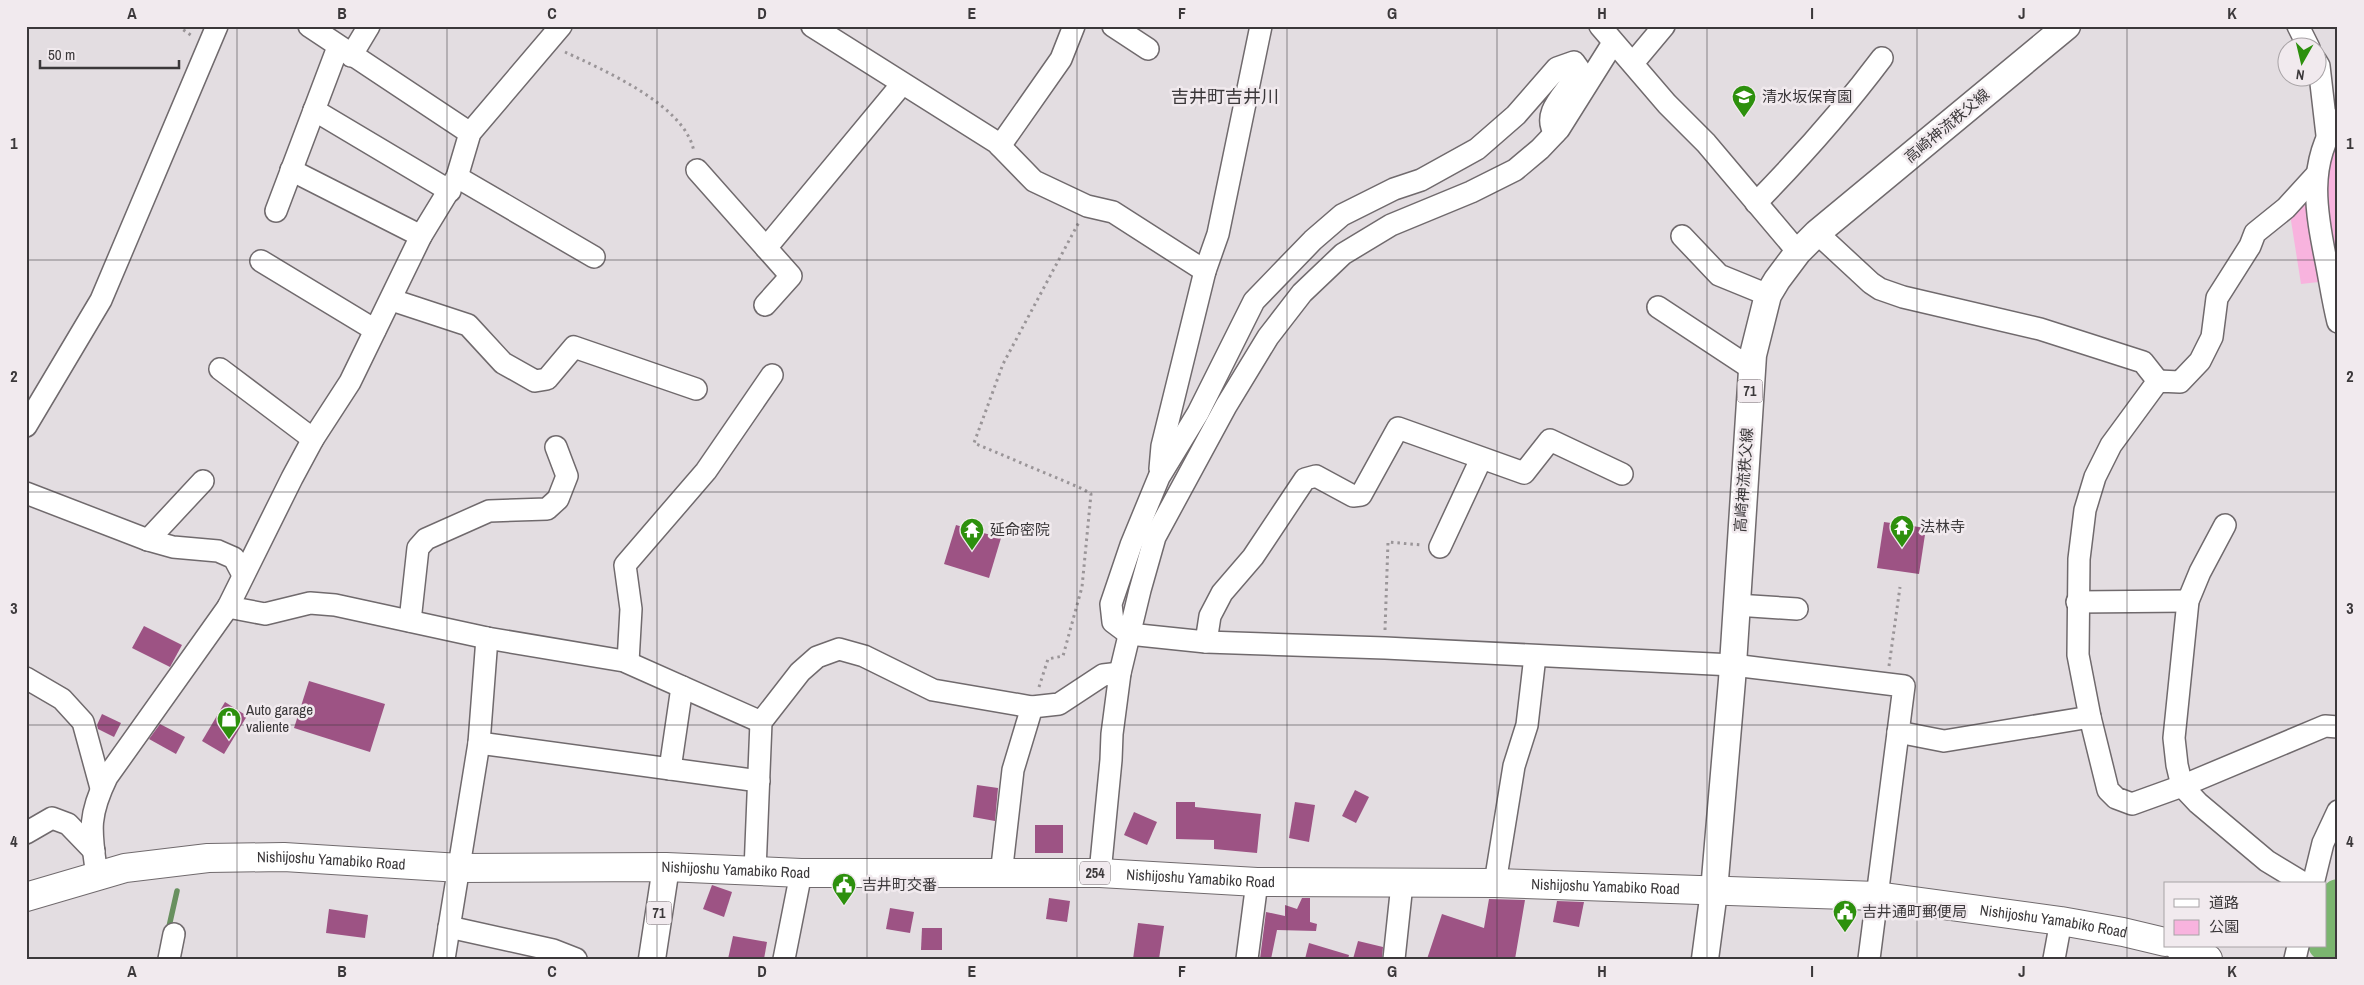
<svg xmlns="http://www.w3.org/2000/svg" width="2364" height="985" viewBox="0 0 2364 985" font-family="'Archivo Narrow','Noto Sans JP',sans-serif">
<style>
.green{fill:#f8b3de}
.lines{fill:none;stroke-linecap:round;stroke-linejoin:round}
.stream{stroke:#68905f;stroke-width:5.5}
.river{stroke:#7bb56f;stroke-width:34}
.building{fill:#9d5384}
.minor-casing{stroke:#706a6d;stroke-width:24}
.major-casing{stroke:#706a6d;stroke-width:29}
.highway-casing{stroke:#706a6d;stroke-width:30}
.path{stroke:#9a9598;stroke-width:3;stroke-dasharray:2.5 4;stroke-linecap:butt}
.minor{stroke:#fff;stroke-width:21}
.major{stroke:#fff;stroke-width:26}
.highway{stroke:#fff;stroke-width:28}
.grid{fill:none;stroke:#3b383a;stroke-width:1;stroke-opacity:0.55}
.labels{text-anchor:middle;stroke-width:5;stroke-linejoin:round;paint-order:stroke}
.shield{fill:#f1eaee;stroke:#726d70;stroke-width:1}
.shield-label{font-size:14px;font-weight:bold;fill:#3b383a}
.poi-label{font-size:15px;fill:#3b383a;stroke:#f1eaee;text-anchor:start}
.street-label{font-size:15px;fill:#3b383a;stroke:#f1eaee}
.quarter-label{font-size:18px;fill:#3b383a;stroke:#f1eaee}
.neatline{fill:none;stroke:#3b383a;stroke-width:2}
.grid-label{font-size:16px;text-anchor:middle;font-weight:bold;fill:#3b383a}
</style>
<rect width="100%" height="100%" fill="#e3dde1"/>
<!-- green -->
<polygon class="green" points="2338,130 2338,291 2336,280 2301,284 2289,208"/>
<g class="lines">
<!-- stream -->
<polyline class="stream" points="168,931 177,891"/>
<!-- river -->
<polyline class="river" points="2325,944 2338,896"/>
</g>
<!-- building -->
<g class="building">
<polygon points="1884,522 1926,528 1919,574 1877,568"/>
<polygon points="956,525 1001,538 989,578 944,564"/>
<polygon points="144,626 182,645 170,667 132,648"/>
<polygon points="309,681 385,704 370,752 294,728"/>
<polygon points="225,702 247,716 224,754 202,741"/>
<polygon points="102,714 121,723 114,737 98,729 97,725"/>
<polygon points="160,724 185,737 176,754 149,739"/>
<polygon points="977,785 998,788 995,821 973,817"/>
<polygon points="1355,790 1369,797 1356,823 1342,816"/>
<polygon points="1176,802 1195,802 1195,807 1261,814 1257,853 1214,849 1214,840 1176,839"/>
<polygon points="1295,802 1315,805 1309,842 1289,838"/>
<polygon points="1134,812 1157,822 1147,845 1124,835"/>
<rect x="1035" y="825" width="28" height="28"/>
<polygon points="712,885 732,892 724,917 703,909"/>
<polygon points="1049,898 1070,901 1067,922 1046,919"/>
<polygon points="1302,898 1310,898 1310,922 1317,924 1316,931 1277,930 1271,959 1260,959 1266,912 1285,916 1285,905 1297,909"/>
<polygon points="1489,899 1525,900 1515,959 1427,959 1442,914 1484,928"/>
<polygon points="1557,901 1584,902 1579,927 1553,922"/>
<polygon points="890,908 914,912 910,933 886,929"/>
<polygon points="329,909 368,915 365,938 326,933"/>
<polygon points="1138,923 1164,926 1159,959 1133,959"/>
<polygon points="922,928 942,928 942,950 921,950"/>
<polygon points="733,936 767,942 764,959 728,959"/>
<polygon points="1358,941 1383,947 1382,959 1353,959"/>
<polygon points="1309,943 1349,955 1348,959 1305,959"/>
</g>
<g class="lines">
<defs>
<g id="minor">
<polyline points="309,26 470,133"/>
<polyline points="812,26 996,142 1034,181 1087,206 1113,212 1205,271"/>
<polyline points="1113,26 1148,49"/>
<polyline points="1600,26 1667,104 1706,143 1798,252"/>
<polyline points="2298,26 2309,48"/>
<polyline points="351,56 369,26"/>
<polyline points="2316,61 2319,66 2327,135"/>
<polyline points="1633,63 1664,26"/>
<polyline points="314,110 450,191"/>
<path d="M2338 119C2307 163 2316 212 2326 261 2330 281 2333 302 2338 322"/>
<path d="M1555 133C1539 110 1573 89 1579 69L1574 62 1557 68 1516 115 1477 149 1421 180 1394 189 1342 215 1313 240 1254 301 1198 413 1159 477 1131 545 1111 604 1113 622 1129 634 1206 642 1385 648 1733 665 1904 686 1869 959"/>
<polyline points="1000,146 1061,59 1074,26"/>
<polyline points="291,170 421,236"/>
<polyline points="697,170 791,276 765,305"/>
<polyline points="2317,174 2286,208 2255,233 2250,246 2217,298 2212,337 2200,361 2180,382 2158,381 2111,445 2095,477 2085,510 2079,559 2078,655 2090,717 2108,790 2116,798 2132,804 2182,786 2325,726 2338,727"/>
<polyline points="457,177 594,257"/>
<path d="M1756 203C1801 157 1843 110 1882 58"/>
<polyline points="276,211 338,47"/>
<polyline points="1817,233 1871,283 1880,289 1903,297 2040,329 2143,362 2158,381"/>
<polyline points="1682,236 1719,275 1768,295"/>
<polyline points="766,248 902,84"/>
<polyline points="261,261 375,330"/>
<polyline points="392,300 468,325 503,363 535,381 547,379 574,347 696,389"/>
<polyline points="1658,307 1752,369"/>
<polyline points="220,369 313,439"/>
<polyline points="26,426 101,300 217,26"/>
<polyline points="1160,469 1162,446 1205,271 1218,234 1261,26"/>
<polyline points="26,493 148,540 173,547 218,551 234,558 243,575"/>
<polyline points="2225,525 2200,572 2188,601 2174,738 2177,765 2182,786 2198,803 2267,861 2305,884"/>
<polyline points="148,540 203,481"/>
<polyline points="1440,547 1481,459"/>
<polyline points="2077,602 2188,601"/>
<polyline points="1736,605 1797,609"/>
<polyline points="228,607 265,614 310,603 335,605 487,638 624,661 761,722"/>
<polyline points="410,621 418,548 426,539 489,511 547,509 558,499 567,476 556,447"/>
<polyline points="1206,642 1210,616 1222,593 1253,557 1305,479 1316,476 1353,496 1361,495 1398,428 1524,473 1550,440 1622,474"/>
<polyline points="628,662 631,609 625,565 706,471 772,375"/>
<polyline points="26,678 62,699 83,722 101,788"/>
<polyline points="1898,732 1944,741 2090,717"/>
<polyline points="479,743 759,781"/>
<polyline points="670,769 682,687"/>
<polyline points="26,833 52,818 68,824 94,851"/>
<polyline points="755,871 761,722 800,672 817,657 839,649 864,656 933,690 1032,707"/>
<polyline points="1100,873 1111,760 1112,734 1120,673 1140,590 1155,537 1226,406 1268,337 1302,293 1343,254 1391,225 1471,192 1515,170 1540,149 1559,129 1613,43"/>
<polyline points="1001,875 1013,770 1032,707 1059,704 1103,675 1120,673"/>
<path d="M97 876C91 832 87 818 107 777L228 607 292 478 313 439 350 382 421 236 457 177 470 133 561 26"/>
<polyline points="1495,883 1514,766 1527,725 1535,656"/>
<polyline points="2313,884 2323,843 2338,811"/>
<polyline points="449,927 553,950 576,959"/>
<polyline points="169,959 174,934"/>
<polyline points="444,959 479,743 487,638"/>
<polyline points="784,959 801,873"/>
<polyline points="1247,959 1257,882"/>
<polyline points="1394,959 1402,884"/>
<polyline points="2054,959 2061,921"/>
<polyline points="2295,959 2298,946"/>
</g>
<g id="major">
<polyline points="652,959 666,867"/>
<polyline points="1705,959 1714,891 1732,680 1753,355 1768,295 1777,280 1798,252 1817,233 2067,26"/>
</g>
<g id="highway">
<path id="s1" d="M26 897 125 868 208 858 284 857 460 868 666 867 801 873H1100L1257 882 1495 883 1877 896 2061 921 2123 932 2165 942"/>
<polyline points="2178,946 2208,959"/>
</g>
</defs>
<!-- minor casing -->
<use href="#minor" class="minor-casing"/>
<!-- major casing -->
<use href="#major" class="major-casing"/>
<!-- highway casing -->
<use href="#highway" class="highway-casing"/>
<!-- path -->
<g class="path">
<polyline points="178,26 192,36"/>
<path d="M565 52C603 70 686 105 694 152"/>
<polyline points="1385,630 1388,542 1422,545"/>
<polyline points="1889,666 1900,587"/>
<polyline points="1039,687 1048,659 1063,656 1082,587 1091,494 1083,489 974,443 1003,364 1079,222"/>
</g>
<!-- minor -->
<use href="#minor" class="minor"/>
<!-- major -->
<use href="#major" class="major"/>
<!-- highway -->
<use href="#highway" class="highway"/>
</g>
<!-- grid -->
<path class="grid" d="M237 26V959M447 26V959M657 26V959M867 26V959M1077 26V959M1287 26V959M1497 26V959M1707 26V959M1917 26V959M2127 26V959M26 260H2338M26 492H2338M26 725H2338"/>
<!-- icons -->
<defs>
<symbol id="school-pin" viewBox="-11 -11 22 30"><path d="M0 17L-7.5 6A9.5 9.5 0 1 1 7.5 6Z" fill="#2d900d" stroke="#f1eaee"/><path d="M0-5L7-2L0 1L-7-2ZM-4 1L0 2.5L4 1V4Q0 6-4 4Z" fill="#fff"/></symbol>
<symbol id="temple-pin" viewBox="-11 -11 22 30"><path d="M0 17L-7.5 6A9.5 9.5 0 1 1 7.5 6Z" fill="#2d900d" stroke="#f1eaee"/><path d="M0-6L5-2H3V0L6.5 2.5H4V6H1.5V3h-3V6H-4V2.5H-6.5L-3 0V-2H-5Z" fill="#fff"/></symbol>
<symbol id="shop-pin" viewBox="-11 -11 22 30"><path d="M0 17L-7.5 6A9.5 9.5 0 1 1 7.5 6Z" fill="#2d900d" stroke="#f1eaee"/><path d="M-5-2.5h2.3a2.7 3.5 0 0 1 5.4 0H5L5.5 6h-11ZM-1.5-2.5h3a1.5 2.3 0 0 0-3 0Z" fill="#fff"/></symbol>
<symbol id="civic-pin" viewBox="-11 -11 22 30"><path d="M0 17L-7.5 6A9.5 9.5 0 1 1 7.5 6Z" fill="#2d900d" stroke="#f1eaee"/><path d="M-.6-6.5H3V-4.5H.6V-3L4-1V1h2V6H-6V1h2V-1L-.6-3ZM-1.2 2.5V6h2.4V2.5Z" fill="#fff"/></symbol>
</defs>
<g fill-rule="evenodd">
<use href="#school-pin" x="1730" y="83" width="28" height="38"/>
<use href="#temple-pin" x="1888" y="513" width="28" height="38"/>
<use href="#temple-pin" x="958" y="516" width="28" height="38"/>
<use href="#shop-pin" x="215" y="705" width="28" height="38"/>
<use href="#civic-pin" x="830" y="871" width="28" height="38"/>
<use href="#civic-pin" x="1831" y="898" width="28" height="38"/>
</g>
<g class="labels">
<!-- shield labels -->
<g class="shield">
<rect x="1737.5" y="379.5" width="25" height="23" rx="4"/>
<rect x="1080" y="861.5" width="30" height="23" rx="4"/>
<rect x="646.5" y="901.5" width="25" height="23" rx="4"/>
</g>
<g class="shield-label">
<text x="1750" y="396">71</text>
<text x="1095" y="878">254</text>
<text x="659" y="918">71</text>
</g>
<!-- poi labels -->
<g class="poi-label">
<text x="1762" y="102">清水坂保育園</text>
<text x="1920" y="532">法林寺</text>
<text x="990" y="535">延命密院</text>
<text x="246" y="715">Auto garage<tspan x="246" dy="17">valiente</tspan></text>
<text x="862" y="890">吉井町交番</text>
<text x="1862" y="917">吉井通町郵便局</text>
</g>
<!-- street labels -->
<g class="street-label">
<text transform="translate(1947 126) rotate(-40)" y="5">高崎神流秩父線</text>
<text transform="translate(1744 480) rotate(-86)" y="5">高崎神流秩父線</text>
<text dy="5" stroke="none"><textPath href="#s1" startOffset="310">Nishijoshu Yamabiko Road</textPath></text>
<text dy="5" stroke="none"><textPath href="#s1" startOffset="715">Nishijoshu Yamabiko Road</textPath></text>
<text dy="5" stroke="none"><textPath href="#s1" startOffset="1180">Nishijoshu Yamabiko Road</textPath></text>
<text dy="5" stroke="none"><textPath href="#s1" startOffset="1585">Nishijoshu Yamabiko Road</textPath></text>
<text dy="5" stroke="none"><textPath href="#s1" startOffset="2035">Nishijoshu Yamabiko Road</textPath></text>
</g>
<!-- quarter labels -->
<g class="quarter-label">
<text x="1225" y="103">吉井町吉井川</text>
</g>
</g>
<!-- border -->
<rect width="2364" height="985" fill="none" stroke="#f1eaee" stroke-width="55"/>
<!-- legend -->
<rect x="2164" y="882" width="162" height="65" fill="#f1eaee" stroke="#a8a3a6"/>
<rect x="2174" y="899" width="25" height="8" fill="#ffffff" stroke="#a8a3a6"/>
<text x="2209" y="908" font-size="15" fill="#3b383a">道路</text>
<rect x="2174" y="920" width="25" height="15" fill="#f8b3de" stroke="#a8a3a6"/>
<text x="2209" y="932" font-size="15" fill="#3b383a">公園</text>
<!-- north arrow -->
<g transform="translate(2302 62) rotate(188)"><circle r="24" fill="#f1eaee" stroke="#a8a3a6"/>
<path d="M0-4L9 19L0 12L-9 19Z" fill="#2d900d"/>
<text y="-8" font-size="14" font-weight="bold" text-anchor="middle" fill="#3b383a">N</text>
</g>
<!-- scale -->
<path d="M40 60v8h139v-8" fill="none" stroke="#3b383a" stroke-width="2.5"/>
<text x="48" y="60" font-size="15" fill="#3b383a" stroke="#f1eaee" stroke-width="4" paint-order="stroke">50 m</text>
<rect x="28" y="28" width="2308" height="930" class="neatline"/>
<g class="grid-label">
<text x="132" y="19">A</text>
<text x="342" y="19">B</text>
<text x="552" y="19">C</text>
<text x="762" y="19">D</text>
<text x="972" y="19">E</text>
<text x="1182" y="19">F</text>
<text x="1392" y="19">G</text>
<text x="1602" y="19">H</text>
<text x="1812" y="19">I</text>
<text x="2022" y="19">J</text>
<text x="2232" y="19">K</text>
<text x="14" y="149">1</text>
<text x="2350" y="149">1</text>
<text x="14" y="382">2</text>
<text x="2350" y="382">2</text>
<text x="14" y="614">3</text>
<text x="2350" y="614">3</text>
<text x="14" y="847">4</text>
<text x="2350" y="847">4</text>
<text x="132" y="977">A</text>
<text x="342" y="977">B</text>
<text x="552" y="977">C</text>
<text x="762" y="977">D</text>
<text x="972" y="977">E</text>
<text x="1182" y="977">F</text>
<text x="1392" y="977">G</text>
<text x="1602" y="977">H</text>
<text x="1812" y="977">I</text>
<text x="2022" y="977">J</text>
<text x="2232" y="977">K</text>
</g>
</svg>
